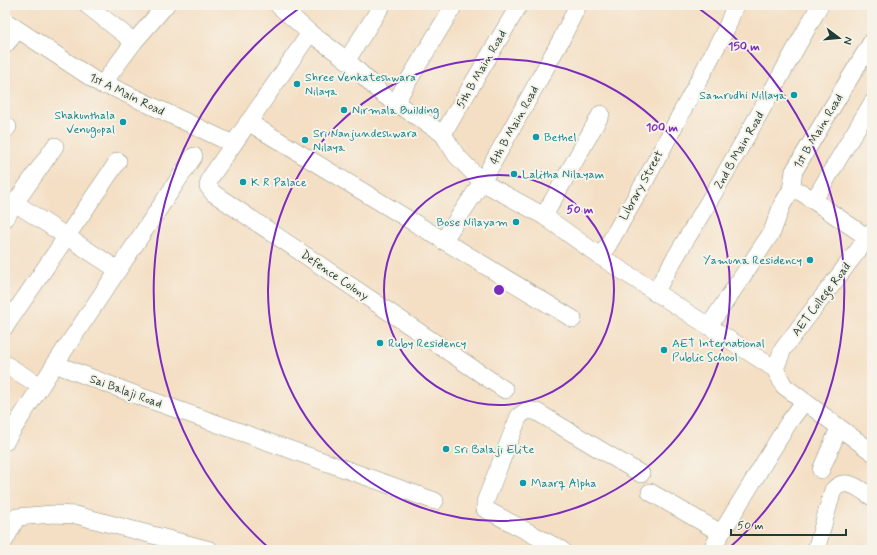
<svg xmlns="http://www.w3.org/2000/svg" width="877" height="555" viewBox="0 0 877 555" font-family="Mynerve,sans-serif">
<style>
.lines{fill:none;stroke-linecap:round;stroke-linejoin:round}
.minor-casing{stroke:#8a8e7c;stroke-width:18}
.minor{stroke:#fff;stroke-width:17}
.ring{fill:none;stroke:#7b2cbf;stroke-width:2}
.culture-dot{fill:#0f9aa8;stroke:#f7f3e8;stroke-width:1.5}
.labels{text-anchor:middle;stroke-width:4;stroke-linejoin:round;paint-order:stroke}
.street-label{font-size:12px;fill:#1f3d34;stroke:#f7f3e8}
.culture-label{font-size:12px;fill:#0d838f;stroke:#f7f3e8;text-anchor:start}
.centre{fill:#7b2cbf;stroke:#f7f3e8;stroke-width:2}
.ring-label{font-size:12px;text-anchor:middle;font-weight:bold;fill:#7b2cbf;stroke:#f7f3e8;stroke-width:4;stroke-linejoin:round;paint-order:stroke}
</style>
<rect width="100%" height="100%" fill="#f7f3e8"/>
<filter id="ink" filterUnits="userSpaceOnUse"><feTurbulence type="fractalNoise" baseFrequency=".025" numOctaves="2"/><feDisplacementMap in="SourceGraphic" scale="8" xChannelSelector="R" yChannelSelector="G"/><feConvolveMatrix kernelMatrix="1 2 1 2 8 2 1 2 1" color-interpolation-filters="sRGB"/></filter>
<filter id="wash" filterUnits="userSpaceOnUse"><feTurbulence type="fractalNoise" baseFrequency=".012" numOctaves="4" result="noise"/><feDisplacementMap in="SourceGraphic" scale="16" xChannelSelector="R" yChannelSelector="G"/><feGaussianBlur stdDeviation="0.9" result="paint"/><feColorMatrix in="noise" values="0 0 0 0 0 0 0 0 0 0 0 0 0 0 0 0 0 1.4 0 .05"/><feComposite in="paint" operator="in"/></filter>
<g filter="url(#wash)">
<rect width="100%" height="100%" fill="#f4dfc4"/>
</g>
<g filter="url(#ink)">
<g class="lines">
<defs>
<g id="minor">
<polyline points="87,5 134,42"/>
<polyline points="278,5 310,33 347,60 382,94 443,134 456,155 482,182 544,216 601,257 775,369 784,386 872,452"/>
<polyline points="5,21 102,85 114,88 233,144"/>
<polyline points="310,33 210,178 208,186 213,193 505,390"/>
<polyline points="5,45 18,30"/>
<polyline points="347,60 382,5"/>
<polyline points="102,85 134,42 166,5"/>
<polyline points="395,103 454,5"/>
<polyline points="248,122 573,319"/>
<polyline points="5,130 8,127"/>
<polyline points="443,134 519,5"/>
<polyline points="791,190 801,192 868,238"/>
<polyline points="814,200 872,103"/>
<polyline points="15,203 55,146"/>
<polyline points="544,216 601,114"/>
<polyline points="5,219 15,203 118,270 55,364 139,396 435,501"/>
<polyline points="443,241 482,182 561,40 578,5"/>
<polyline points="601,257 644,183 727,27 735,5"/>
<polyline points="118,270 194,156"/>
<path d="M655 293C672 261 691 232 709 201 747 137 783 71 820 5"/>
<polyline points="709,326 772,232 782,205 791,190 794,171 872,41"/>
<polyline points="5,327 118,161"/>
<polyline points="5,364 40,386"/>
<polyline points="775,369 783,349 872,232"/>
<polyline points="5,442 55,364"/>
<polyline points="821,470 839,428"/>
<polyline points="650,492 721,533"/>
<polyline points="5,540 17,517 53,514 76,515 210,550"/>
<polyline points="562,550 485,509 485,502 519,416 528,410 537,412 641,474"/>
<polyline points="711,550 789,422 804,402"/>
<path d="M816 550 833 490C846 476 859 489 872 497"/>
</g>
</defs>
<!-- minor casing -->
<use href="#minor" class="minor-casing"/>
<!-- minor -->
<use href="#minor" class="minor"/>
</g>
</g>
<!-- distance rings -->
<g class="ring">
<circle cx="499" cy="290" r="115"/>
<circle cx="499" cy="290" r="231"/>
<path d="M270 549A346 346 0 0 1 301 7M697 7A346 346 0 0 1 728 549"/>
</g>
<!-- markers -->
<g class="culture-dot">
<circle cx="297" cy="84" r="4"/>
<circle cx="794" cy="95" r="4"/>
<circle cx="344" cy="110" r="4"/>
<circle cx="123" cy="122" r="4"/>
<circle cx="536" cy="137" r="4"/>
<circle cx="305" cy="140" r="4"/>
<circle cx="514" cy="174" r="4"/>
<circle cx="243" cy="182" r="4"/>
<circle cx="516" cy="222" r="4"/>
<circle cx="810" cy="260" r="4"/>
<circle cx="380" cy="343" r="4"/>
<circle cx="664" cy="350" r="4"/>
<circle cx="446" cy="449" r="4"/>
<circle cx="523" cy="483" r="4"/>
</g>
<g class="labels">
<!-- street labels -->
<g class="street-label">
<text transform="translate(481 69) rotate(-60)" y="4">5th B Main Road</text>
<text transform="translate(127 94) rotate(26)" y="4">1st A Main Road</text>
<text transform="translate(514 125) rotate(-61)" y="4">4th B Main Road</text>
<text transform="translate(818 131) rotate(-59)" y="4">1st B Main Road</text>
<text transform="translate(739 150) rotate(-60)" y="4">2nd B Main Road</text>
<text transform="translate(641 185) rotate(-61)" y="4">Library Street</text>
<text transform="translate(335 275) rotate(34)" y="4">Defence Colony</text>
<text transform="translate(821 299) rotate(-53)" y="4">AET College Road</text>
<text transform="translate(126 391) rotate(20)" y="4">Sai Balaji Road</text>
</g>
<!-- culture labels -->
<g class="culture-label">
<text x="305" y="81">Shree Venkateshwara<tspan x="305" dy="14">Nilaya</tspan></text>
<text x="786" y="99" text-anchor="end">Samrudhi Nillaya</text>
<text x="352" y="114">Nirmala Building</text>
<text x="115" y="119" text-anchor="end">Shakunthala<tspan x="115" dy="14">Venugopal</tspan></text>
<text x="313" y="137">Sri Nanjundeshwara<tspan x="313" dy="14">Nilaya</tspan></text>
<text x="544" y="141">Bethel</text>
<text x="522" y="178">Lalitha Nilayam</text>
<text x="251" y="186">K R Palace</text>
<text x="508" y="226" text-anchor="end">Bose Nilayam</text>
<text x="802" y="264" text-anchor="end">Yamuna Residency</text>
<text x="388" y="347">Ruby Residency</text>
<text x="672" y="347">AET International<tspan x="672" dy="14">Public School</tspan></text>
<text x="454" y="453">Sri Balaji Elite</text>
<text x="531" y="487">Maarq Alpha</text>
</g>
</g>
<circle cx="499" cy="290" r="6" class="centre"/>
<g class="ring-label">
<text x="744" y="50">150 m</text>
<text x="662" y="131">100 m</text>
<text x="580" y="213">50 m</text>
</g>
<!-- margin -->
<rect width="877" height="555" fill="none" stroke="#f7f3e8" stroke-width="20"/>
<!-- north arrow -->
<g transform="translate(839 38) rotate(106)" stroke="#f7f3e8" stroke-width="3" paint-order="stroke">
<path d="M0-3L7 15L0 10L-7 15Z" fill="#1f3d34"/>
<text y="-6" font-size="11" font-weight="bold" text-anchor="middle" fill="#1f3d34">N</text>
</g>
<!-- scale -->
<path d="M731 529v6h115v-6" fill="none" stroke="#1f3d34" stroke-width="2"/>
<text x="737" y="529" font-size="12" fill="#1f3d34" stroke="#f7f3e8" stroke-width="3" paint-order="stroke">50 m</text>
</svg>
